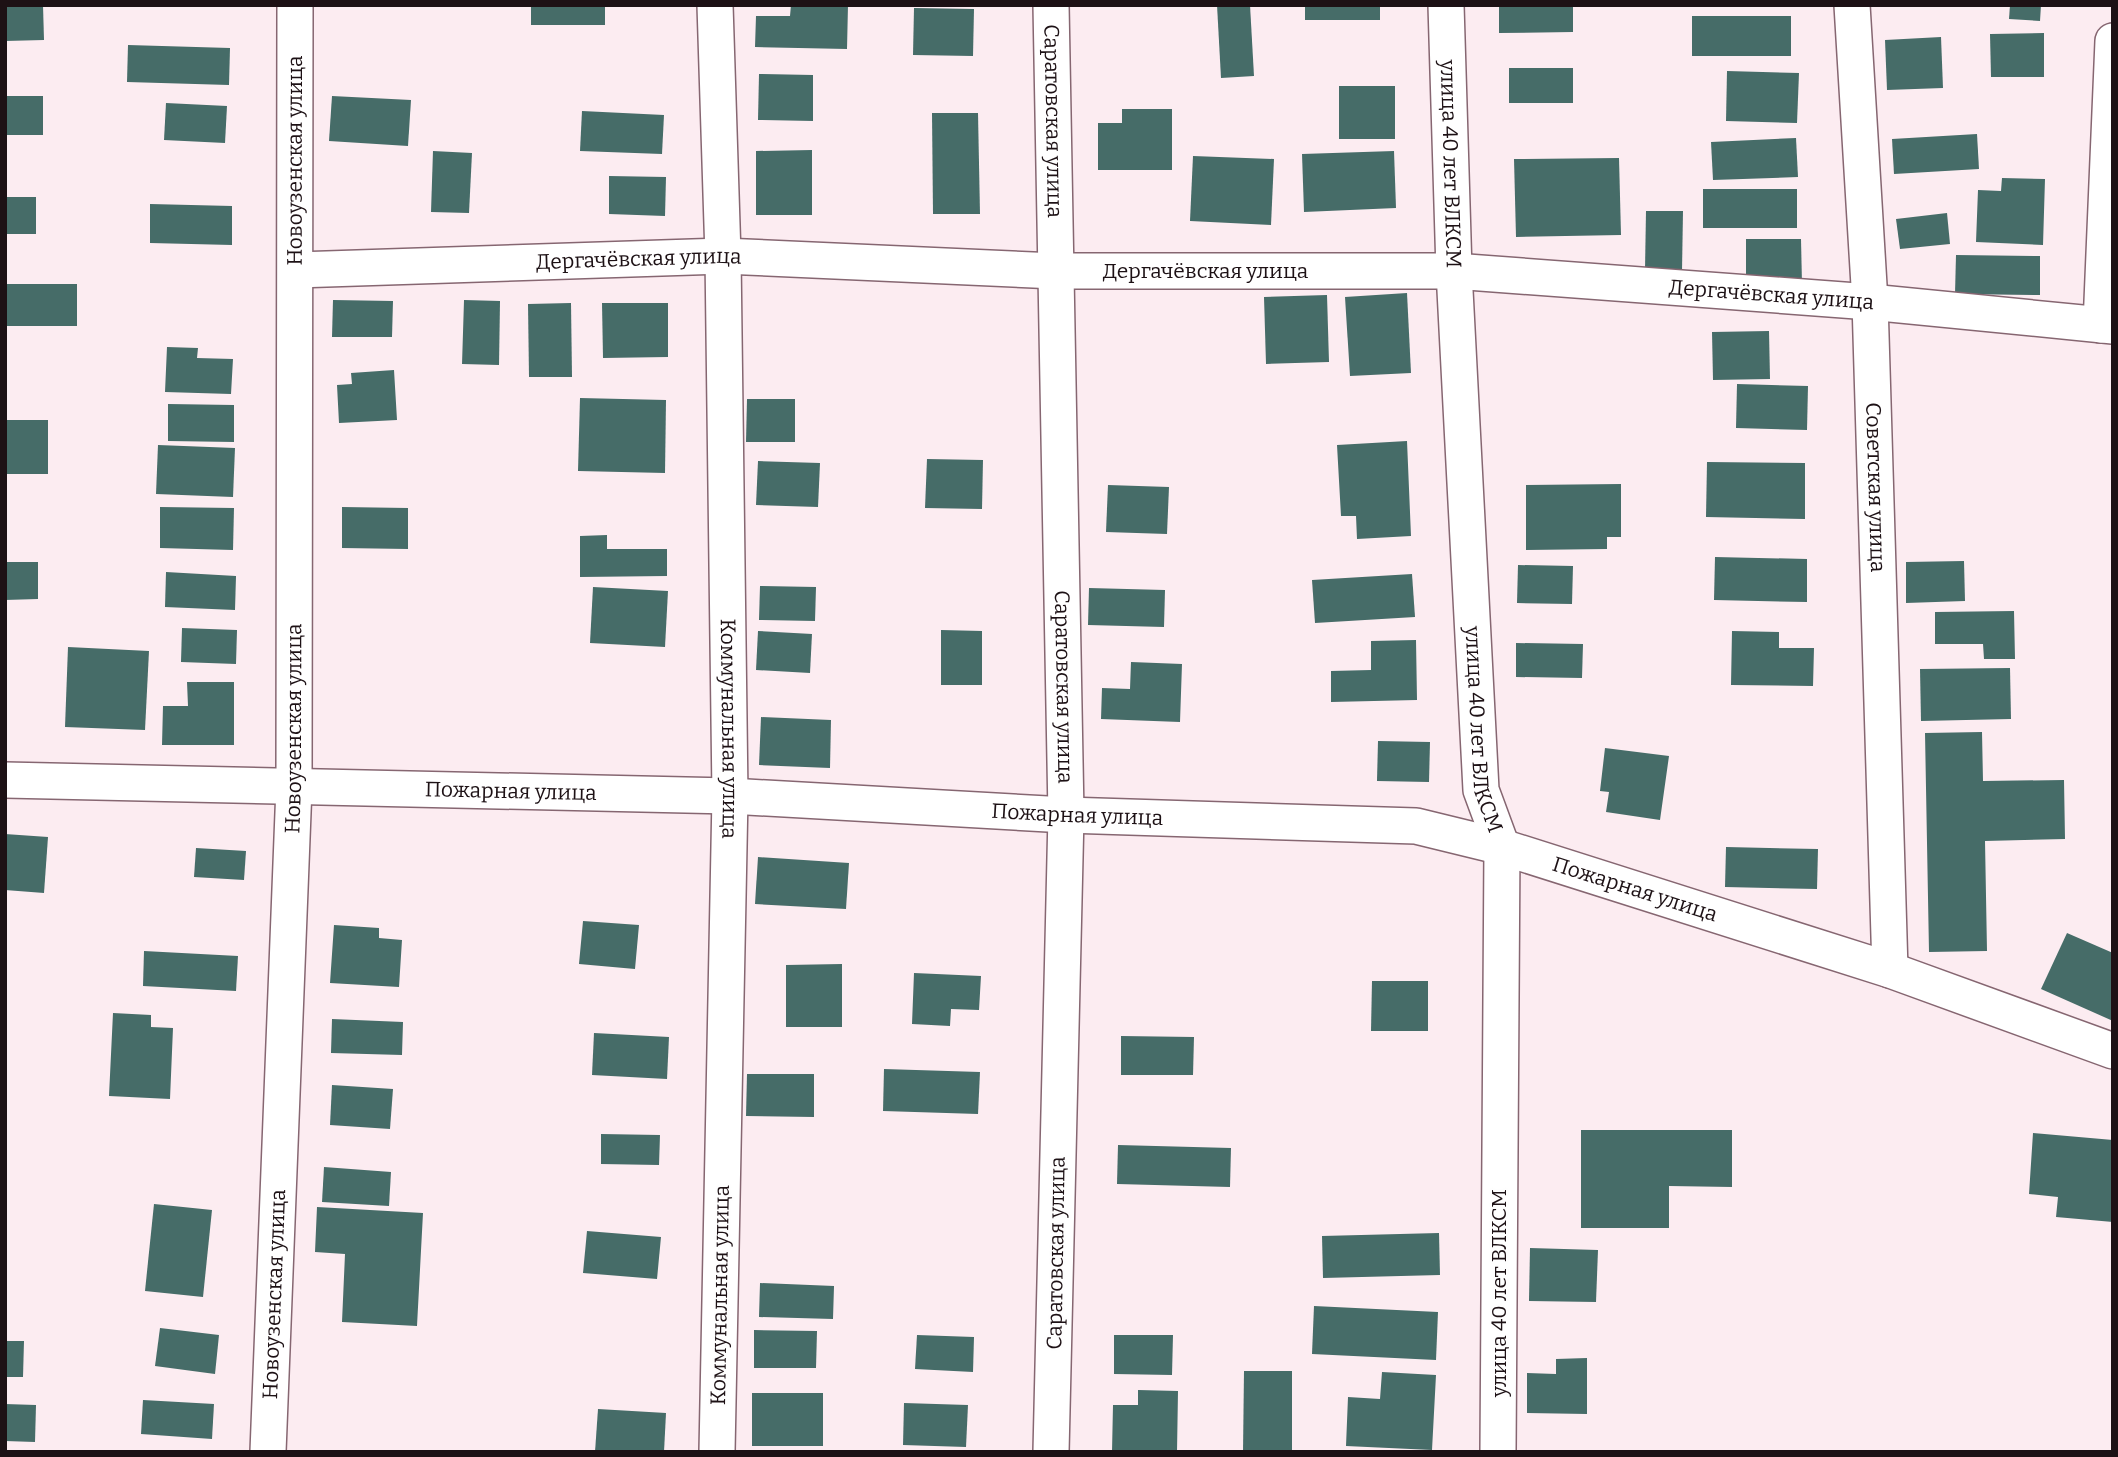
<svg xmlns="http://www.w3.org/2000/svg" width="2118" height="1457" viewBox="0 0 2118 1457" font-family="Bitter,serif">
<style>
.building{fill:#466c68}
.lines{fill:none;stroke-linecap:round;stroke-linejoin:round}
.minor-casing{stroke:#866671;stroke-width:38}
.minor{stroke:#fff;stroke-width:35}
.labels{text-anchor:middle;stroke-width:5;stroke-linejoin:round;paint-order:stroke}
.street-label{font-size:21px;fill:#1d1115;stroke:#fefefe}
</style>
<rect width="100%" height="100%" fill="#fcecf1"/>
<!-- building -->
<g class="building">
<polygon points="5,5 43,5 44,40 5,41"/>
<rect x="531" y="5" width="74" height="20"/>
<polygon points="791,5 848,5 847,49 755,47 756,16 790,16"/>
<polygon points="1217,5 1250,5 1254,76 1221,78"/>
<rect x="1305" y="5" width="75" height="15"/>
<polygon points="1499,5 1573,5 1573,32 1499,33"/>
<polygon points="2010,5 2041,5 2040,21 2009,19"/>
<polygon points="914,8 974,9 973,56 913,55"/>
<rect x="1692" y="16" width="99" height="40"/>
<polygon points="2044,33 2044,77 1991,77 1990,34"/>
<polygon points="1941,37 1943,88 1887,90 1885,40"/>
<polygon points="128,45 230,48 229,85 127,82"/>
<rect x="1509" y="68" width="64" height="35"/>
<polygon points="1727,71 1799,73 1797,123 1726,121"/>
<polygon points="759,74 813,75 813,121 758,120"/>
<rect x="1339" y="86" width="56" height="53"/>
<rect x="5" y="96" width="38" height="39"/>
<polygon points="332,96 411,100 408,146 329,141"/>
<polygon points="166,103 227,106 225,143 164,140"/>
<polygon points="1122,109 1172,109 1172,170 1098,170 1098,123 1122,123"/>
<polygon points="582,111 664,115 662,154 580,151"/>
<polygon points="932,113 978,113 980,214 933,214"/>
<polygon points="1977,134 1979,169 1894,174 1892,139"/>
<polygon points="1796,138 1798,177 1713,180 1711,142"/>
<polygon points="812,150 812,215 756,215 756,151"/>
<polygon points="433,151 472,153 469,213 431,212"/>
<polygon points="1394,151 1396,208 1304,212 1302,154"/>
<polygon points="1193,156 1274,159 1271,225 1190,221"/>
<polygon points="1619,158 1621,235 1516,237 1514,159"/>
<polygon points="609,176 666,177 665,216 609,214"/>
<polygon points="2002,178 2045,179 2043,245 1976,242 1978,190 2001,191"/>
<rect x="1703" y="189" width="94" height="39"/>
<rect x="5" y="197" width="31" height="37"/>
<polygon points="150,204 232,206 232,245 150,243"/>
<polygon points="1646,211 1683,211 1682,271 1645,270"/>
<polygon points="1947,213 1950,244 1900,249 1896,219"/>
<polygon points="1746,239 1801,239 1802,284 1746,284"/>
<polygon points="1956,255 2040,256 2040,295 1955,294"/>
<rect x="5" y="284" width="72" height="42"/>
<polygon points="1407,293 1411,373 1350,376 1345,297"/>
<polygon points="1327,295 1329,362 1266,364 1264,297"/>
<polygon points="333,300 393,301 392,337 332,337"/>
<polygon points="464,300 500,301 499,365 462,364"/>
<polygon points="571,303 572,377 529,377 528,304"/>
<polygon points="602,303 668,303 668,357 603,358"/>
<polygon points="1769,331 1770,379 1713,380 1712,332"/>
<polygon points="167,347 198,348 197,358 233,359 231,394 165,392"/>
<polygon points="394,370 397,420 339,423 337,385 352,384 351,373"/>
<polygon points="1737,384 1808,386 1807,430 1736,428"/>
<polygon points="580,398 666,400 665,473 578,471"/>
<polygon points="747,399 795,399 795,442 746,442"/>
<polygon points="168,404 234,405 234,442 168,441"/>
<rect x="5" y="420" width="43" height="54"/>
<polygon points="1407,441 1411,536 1357,539 1356,516 1341,516 1337,445"/>
<polygon points="158,445 235,448 233,497 156,494"/>
<polygon points="927,459 983,460 982,509 925,508"/>
<polygon points="758,461 820,463 818,507 756,505"/>
<polygon points="1707,462 1805,463 1805,519 1706,517"/>
<polygon points="1621,484 1621,537 1607,537 1607,549 1526,550 1526,485"/>
<polygon points="1108,485 1169,487 1167,534 1106,532"/>
<polygon points="160,507 234,508 233,550 160,548"/>
<polygon points="342,507 408,508 408,549 342,548"/>
<polygon points="607,535 607,549 667,549 667,576 580,577 580,536"/>
<polygon points="1715,557 1807,559 1807,602 1714,600"/>
<polygon points="1964,561 1965,601 1906,603 1906,562"/>
<polygon points="5,562 38,562 38,599 5,600"/>
<polygon points="1518,565 1573,566 1572,604 1517,603"/>
<polygon points="166,572 236,576 235,610 165,607"/>
<polygon points="1412,574 1415,617 1315,623 1312,580"/>
<polygon points="760,586 816,587 815,621 759,620"/>
<polygon points="593,587 668,591 665,647 590,643"/>
<polygon points="1089,588 1165,590 1164,627 1088,625"/>
<polygon points="2014,611 2015,659 1984,659 1983,644 1935,644 1935,612"/>
<polygon points="182,628 237,630 236,664 181,662"/>
<polygon points="941,630 982,631 982,685 941,685"/>
<polygon points="758,631 812,634 810,673 756,670"/>
<polygon points="1732,631 1779,632 1779,648 1814,648 1813,686 1731,685"/>
<polygon points="1416,640 1417,700 1331,702 1331,671 1371,670 1371,641"/>
<polygon points="1516,643 1583,644 1582,678 1516,677"/>
<polygon points="68,647 149,651 145,730 65,727"/>
<polygon points="1131,662 1182,664 1180,722 1101,719 1102,688 1130,689"/>
<polygon points="2010,668 2011,719 1921,721 1920,669"/>
<polygon points="187,682 234,682 234,745 162,745 163,706 188,706"/>
<polygon points="761,717 831,720 830,768 759,765"/>
<polygon points="1982,732 1983,781 2064,780 2065,839 1985,841 1987,951 1929,952 1925,733"/>
<polygon points="1378,741 1430,742 1429,782 1377,781"/>
<polygon points="1605,748 1669,756 1660,820 1606,812 1609,792 1600,791"/>
<polygon points="5,834 48,837 44,893 5,890"/>
<polygon points="1726,847 1818,849 1817,889 1725,887"/>
<polygon points="196,848 246,851 244,880 194,877"/>
<polygon points="758,857 849,863 846,909 755,904"/>
<polygon points="583,921 639,925 635,969 579,964"/>
<polygon points="334,925 379,928 379,938 402,940 399,987 330,983"/>
<polygon points="2067,933 2113,953 2113,1021 2041,989"/>
<polygon points="144,951 238,956 236,991 143,986"/>
<polygon points="842,964 842,1027 786,1027 786,965"/>
<polygon points="914,973 981,976 979,1010 951,1009 950,1026 912,1024"/>
<polygon points="1372,981 1428,981 1428,1031 1371,1031"/>
<polygon points="113,1013 151,1015 151,1027 173,1028 170,1099 109,1096"/>
<polygon points="332,1019 403,1022 402,1055 331,1053"/>
<polygon points="594,1033 669,1037 667,1079 592,1075"/>
<polygon points="1121,1036 1194,1037 1193,1075 1121,1075"/>
<polygon points="884,1069 980,1072 978,1114 883,1111"/>
<polygon points="747,1074 814,1074 814,1117 746,1116"/>
<polygon points="332,1085 393,1089 390,1129 330,1125"/>
<polygon points="1581,1130 1732,1130 1732,1187 1669,1186 1669,1228 1581,1228"/>
<polygon points="2033,1133 2113,1140 2113,1222 2056,1217 2058,1197 2029,1194"/>
<polygon points="601,1134 660,1135 659,1165 601,1164"/>
<polygon points="1118,1145 1231,1148 1230,1187 1117,1184"/>
<polygon points="324,1167 391,1172 389,1206 322,1202"/>
<polygon points="154,1204 212,1210 203,1297 145,1291"/>
<polygon points="317,1207 423,1213 417,1326 342,1322 345,1254 315,1252"/>
<polygon points="587,1231 661,1237 657,1279 583,1273"/>
<polygon points="1439,1233 1440,1275 1323,1278 1322,1236"/>
<polygon points="1530,1248 1598,1250 1596,1302 1529,1301"/>
<polygon points="760,1283 834,1286 833,1319 759,1317"/>
<polygon points="1314,1306 1438,1312 1436,1360 1312,1354"/>
<polygon points="160,1328 219,1335 215,1374 155,1366"/>
<polygon points="754,1330 817,1331 816,1368 754,1368"/>
<polygon points="917,1335 974,1337 973,1372 915,1369"/>
<polygon points="1114,1335 1173,1335 1172,1375 1114,1374"/>
<polygon points="5,1341 24,1341 23,1377 5,1377"/>
<polygon points="1587,1358 1587,1414 1527,1413 1527,1373 1556,1374 1556,1359"/>
<polygon points="1244,1371 1292,1371 1292,1452 1243,1452"/>
<polygon points="1382,1372 1436,1375 1432,1450 1346,1446 1348,1397 1380,1399"/>
<polygon points="1138,1390 1178,1391 1177,1452 1112,1452 1113,1405 1138,1405"/>
<rect x="752" y="1393" width="71" height="53"/>
<polygon points="143,1400 214,1404 212,1439 141,1434"/>
<polygon points="904,1403 968,1405 966,1447 903,1445"/>
<polygon points="5,1404 36,1405 35,1442 5,1441"/>
<polygon points="598,1409 666,1413 664,1452 595,1452"/>
</g>
<g class="lines">
<defs>
<g id="minor">
<path id="s1" d="M715 5 723 256 730 796 717 1452"/>
<path id="s2" d="M1051 5 1066 815 1051 1452"/>
<path id="s3" d="M1446 5 1454 271 1481 790 1502 847 1498 1452"/>
<path id="s4" d="M1852 5 1870 302 1890 970"/>
<path id="s5" d="M296 270 723 256 1056 271H1454L1870 302 2113 326"/>
<polyline points="2101,325 2113,41"/>
<path id="s6" d="M5 780 730 796 1066 815 1416 826 1502 847 1890 970 2113 1051"/>
<path id="s7" d="M268 1452 294 787 295 5"/>
</g>
</defs>
<!-- minor casing -->
<use href="#minor" class="minor-casing"/>
<!-- minor -->
<use href="#minor" class="minor"/>
</g>
<g class="labels">
<!-- street labels -->
<g class="street-label">
<text dy="7" stroke="none"><textPath href="#s2" startOffset="116">Саратовская улица</textPath></text>
<text dy="7" stroke="none"><textPath href="#s7" startOffset="1292">Новоузенская улица</textPath></text>
<text dy="7" stroke="none"><textPath href="#s3" startOffset="159">улица 40 лет ВЛКСМ</textPath></text>
<text dy="7" stroke="none"><textPath href="#s5" startOffset="343">Дергачёвская улица</textPath></text>
<text dy="7" stroke="none"><textPath href="#s5" startOffset="910">Дергачёвская улица</textPath></text>
<text dy="7" stroke="none"><textPath href="#s5" startOffset="1477">Дергачёвская улица</textPath></text>
<text dy="7" stroke="none"><textPath href="#s4" startOffset="483">Советская улица</textPath></text>
<text dy="7" stroke="none"><textPath href="#s2" startOffset="682">Саратовская улица</textPath></text>
<text dy="7" stroke="none"><textPath href="#s1" startOffset="724">Коммунальная улица</textPath></text>
<text dy="7" stroke="none"><textPath href="#s3" startOffset="726">улица 40 лет ВЛКСМ</textPath></text>
<text dy="7" stroke="none"><textPath href="#s7" startOffset="724">Новоузенская улица</textPath></text>
<text dy="7" stroke="none"><textPath href="#s6" startOffset="506">Пожарная улица</textPath></text>
<text dy="7" stroke="none"><textPath href="#s6" startOffset="1073">Пожарная улица</textPath></text>
<text dy="7" stroke="none"><textPath href="#s6" startOffset="1640">Пожарная улица</textPath></text>
<text transform="translate(1056 1253) rotate(-89)" y="7">Саратовская улица</text>
<text transform="translate(1499 1293) rotate(-90)" y="7">улица 40 лет ВЛКСМ</text>
<text dy="7" stroke="none"><textPath href="#s7" startOffset="158">Новоузенская улица</textPath></text>
<text transform="translate(720 1295) rotate(-89)" y="7">Коммунальная улица</text>
</g>
</g>
<!-- border -->
<rect width="2118" height="1457" fill="none" stroke="#1d1115" stroke-width="14"/>
</svg>
